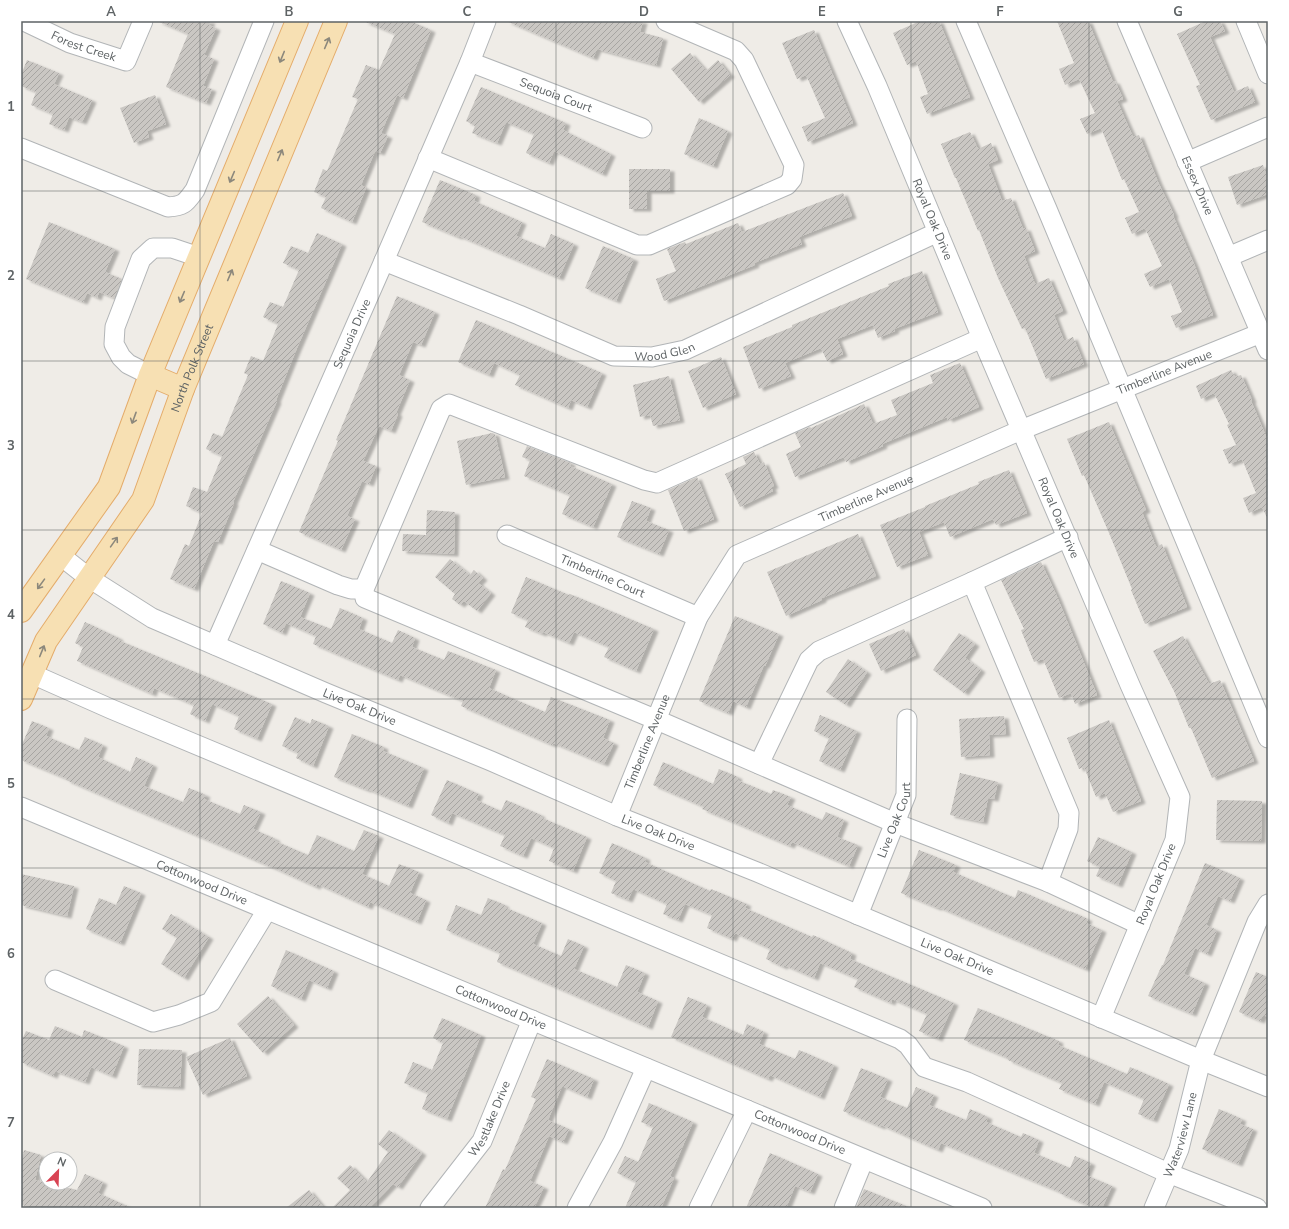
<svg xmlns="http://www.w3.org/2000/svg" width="1289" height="1229" viewBox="0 0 1289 1229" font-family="'Nunito Sans',sans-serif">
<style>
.building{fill:url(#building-hatch);filter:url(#shadow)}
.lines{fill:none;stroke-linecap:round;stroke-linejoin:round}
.minor-casing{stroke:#b2b5b7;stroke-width:21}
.major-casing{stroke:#e4ac6b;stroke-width:24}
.minor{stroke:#fff;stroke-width:19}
.major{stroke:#f7e0b3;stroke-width:22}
.oneway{stroke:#8c887c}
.grid{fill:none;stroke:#5e6365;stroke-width:1;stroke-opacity:0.55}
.labels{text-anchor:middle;stroke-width:3;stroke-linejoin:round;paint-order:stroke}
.street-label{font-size:12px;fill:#5e6365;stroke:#fff}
.neatline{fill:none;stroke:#5e6365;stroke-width:1.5}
.grid-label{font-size:13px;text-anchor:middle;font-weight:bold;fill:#5e6365}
</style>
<defs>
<pattern id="building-hatch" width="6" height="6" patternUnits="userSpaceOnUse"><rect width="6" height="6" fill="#cac7c3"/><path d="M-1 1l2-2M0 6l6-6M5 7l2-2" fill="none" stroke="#a7a5a2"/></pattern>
<filter id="shadow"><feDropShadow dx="4.5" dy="2.5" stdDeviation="1" flood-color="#0004"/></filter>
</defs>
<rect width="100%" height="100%" fill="#efece7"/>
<!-- building -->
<g class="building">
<polygon points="157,21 211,21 209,25 216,28 204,55 214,59 203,86 212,89 206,103 166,87 188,34"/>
<polygon points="363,21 410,21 431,30 403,98 397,95 381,133 388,136 380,153 375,151 361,185 366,188 352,222 321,208 326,197 314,192 323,169 327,171 358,99 352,97 366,65 379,70 395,34"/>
<polygon points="506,21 643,21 640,32 663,38 656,65 597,49 593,58"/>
<polygon points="920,21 939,21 970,97 927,114 920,97 928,94 916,61 907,65 893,33"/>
<polygon points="1057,21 1088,21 1113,82 1115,81 1123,99 1117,101 1133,137 1139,135 1158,182 1174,215 1173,216 1194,264 1213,315 1176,328 1171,316 1182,312 1169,279 1150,287 1144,274 1162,266 1145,228 1132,234 1125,218 1139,212 1124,179 1122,180 1101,128 1087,134 1080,119 1095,113 1079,79 1065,85 1059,69 1074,63"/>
<polygon points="1206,21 1220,21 1225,31 1210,37 1234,92 1248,86 1255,102 1211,120 1196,86 1200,85 1177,34"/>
<polygon points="814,30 853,123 808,142 802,127 825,118 806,75 797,79 782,43"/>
<polygon points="690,53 706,71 718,60 730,75 699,102 671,69"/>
<polygon points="27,60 59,73 54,84 92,100 82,122 69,117 64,130 49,124 53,114 31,105 36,92 21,86 21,75"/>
<polygon points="481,87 566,123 563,130 611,154 602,174 554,151 549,163 526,153 534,134 506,122 497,143 472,133 475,126 466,121"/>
<polygon points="155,95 166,124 147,131 149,137 134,143 120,108"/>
<polygon points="699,118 728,131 713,166 684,154"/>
<polygon points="970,132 978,149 991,143 998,160 988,164 1002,201 1011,198 1023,229 1026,228 1035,251 1024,256 1035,284 1049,278 1063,311 1054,315 1064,341 1073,337 1084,364 1046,379 1025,328 1022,329 998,278 979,230 978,231 956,178 955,178 941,144"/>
<polygon points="1263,165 1268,180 1268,194 1237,205 1228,177"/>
<polygon points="629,169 670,169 670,191 647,191 647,209 629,209"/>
<polygon points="440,180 476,195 474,201 522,222 516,236 545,248 551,234 574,244 559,278 459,236 458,237 422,222"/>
<polygon points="843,193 852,216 799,237 802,244 754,263 755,265 664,301 656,279 676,271 667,249 685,242 686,244 738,223 742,232"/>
<polygon points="49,222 115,249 105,272 122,279 114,298 99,292 97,298 87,293 83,302 26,279"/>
<polygon points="317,233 342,244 297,348 276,400 277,401 233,502 234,503 218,542 214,541 194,589 170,579 185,544 189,546 202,513 186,506 193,487 207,492 222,456 206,449 213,433 222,437 248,375 244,373 251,356 263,361 278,324 263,317 270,302 283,307 299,270 283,263 291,246 308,253"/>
<polygon points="603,246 634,259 616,301 585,288"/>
<polygon points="922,271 938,312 894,329 895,331 878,338 873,325 837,339 843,354 827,361 821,348 785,363 791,376 759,389 743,347 792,327 792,325 889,286 888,284"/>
<polygon points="397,296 435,312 421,345 413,342 399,375 410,380 396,413 398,414 391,431 379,426 363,461 376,466 369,484 362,481 347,516 355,519 341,550 299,532 338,441 336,440"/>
<polygon points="476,320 602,373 587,407 571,400 568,408 515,385 520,375 494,363 489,375 458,362"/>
<polygon points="721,357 736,394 703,408 688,371"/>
<polygon points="960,363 979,407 948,420 947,417 882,444 883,446 846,462 844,457 795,477 786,454 801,447 795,433 810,427 811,428 864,404 873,424 897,415 891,400 933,383 930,375"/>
<polygon points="1231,370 1235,377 1241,375 1252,400 1251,401 1268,441 1268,520 1262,507 1249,513 1243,498 1256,493 1242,459 1229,464 1223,450 1236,445 1227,425 1229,424 1214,393 1201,399 1196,386"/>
<polygon points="669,376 680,420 653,426 650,415 640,417 633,385"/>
<polygon points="1109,422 1146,510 1142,512 1156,547 1162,544 1187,607 1145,624 1131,590 1132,589 1109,533 1084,475 1082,476 1067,439"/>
<polygon points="492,433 495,434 505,477 466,485 457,441"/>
<polygon points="527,446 571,463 570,466 612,484 593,527 562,514 570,495 524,476 530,460 522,457"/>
<polygon points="754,452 760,464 764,462 774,486 771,487 773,491 740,507 725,474 746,464 743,457"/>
<polygon points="1009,470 1027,513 996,525 993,519 950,537 944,522 919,532 928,555 897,567 880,525 925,507 925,506 979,484 978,482"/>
<polygon points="697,477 714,519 684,531 668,490"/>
<polygon points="632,501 651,508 646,521 669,530 659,554 617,537"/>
<polygon points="427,510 455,512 454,554 402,551 403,534 426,535"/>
<polygon points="858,534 876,576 822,598 822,600 786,616 767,572"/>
<polygon points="450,559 470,575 474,570 483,578 478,583 491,593 477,611 464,601 460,605 452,599 455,594 435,577"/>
<polygon points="1041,562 1058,599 1097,695 1075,704 1071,693 1059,698 1043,659 1034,662 1021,630 1024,629 1001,580"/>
<polygon points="526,577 569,595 570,594 654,629 636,671 604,657 609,647 574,632 569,643 543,632 542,634 525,627 528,620 511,613"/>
<polygon points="281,581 310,593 300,617 331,629 340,608 363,618 359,629 392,643 398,630 415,638 412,647 444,660 448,651 496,670 489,688 521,702 545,712 551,697 610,720 603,738 614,743 604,764 553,743 552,745 461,706 463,701 400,675 398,680 313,644 316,636 286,623 282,633 263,624"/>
<polygon points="735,616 779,634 765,666 764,665 746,707 733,701 728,713 699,701"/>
<polygon points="85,622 119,638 118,640 272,704 257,739 234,729 239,716 212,704 205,721 190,714 194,705 154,688 152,694 77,661 83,647 75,643"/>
<polygon points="904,629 916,655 881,671 869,644"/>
<polygon points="959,633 975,644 965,658 981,670 964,693 933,670"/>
<polygon points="1183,636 1209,684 1220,680 1254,761 1212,778 1191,728 1189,728 1174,691 1153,651"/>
<polygon points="848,659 867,672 846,705 826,692"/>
<polygon points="820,715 857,731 840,770 819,761 829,738 814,731"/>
<polygon points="1004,716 1006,734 989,735 990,755 961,757 959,719"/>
<polygon points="295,717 310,724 312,719 329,726 313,766 296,758 298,753 282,746"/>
<polygon points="1109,720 1141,801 1113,812 1105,793 1096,797 1084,767 1079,769 1067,738"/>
<polygon points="32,721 49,728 46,736 79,750 85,737 103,745 98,757 130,772 136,757 153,765 144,786 183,802 189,788 206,795 204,799 240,814 244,805 261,812 253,829 276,839 275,841 308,855 317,835 354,851 364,830 379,836 362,874 389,886 399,864 419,872 410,893 426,900 417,922 370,902 368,907 317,884 316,887 276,869 117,802 66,780 67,779 21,760 21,747"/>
<polygon points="352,734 384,747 383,751 424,768 408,806 367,789 367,790 334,777"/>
<polygon points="663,762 713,784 719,769 738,777 737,780 771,794 773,790 791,797 787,805 822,820 826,812 844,820 837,837 858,845 849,866 792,842 790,846 702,809 704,807 653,785"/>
<polygon points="960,773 998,782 994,799 988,798 983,822 950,815"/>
<polygon points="447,780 479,794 476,800 501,811 506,800 541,815 540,817 587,837 573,871 549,861 554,848 531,838 523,856 500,846 505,835 452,813 448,823 431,815"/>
<polygon points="1217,800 1262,801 1261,841 1216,840"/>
<polygon points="1098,837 1132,852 1118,885 1096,876 1100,867 1087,861"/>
<polygon points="612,843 646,858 645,862 710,891 711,889 747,904 745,908 812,937 813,935 852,953 850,959 954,1003 938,1039 919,1031 927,1014 892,999 891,1003 854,987 858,979 820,963 814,978 784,965 783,967 766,959 770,949 735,933 732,939 707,928 712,915 685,904 678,920 663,914 667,904 633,889 628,900 611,893 616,881 599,873"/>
<polygon points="919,850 956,865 953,872 1015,898 1018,890 1070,912 1070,911 1088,919 1086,923 1102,930 1085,969 938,907 937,908 901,893"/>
<polygon points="1205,863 1240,878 1230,901 1218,896 1206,925 1217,930 1207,954 1195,948 1184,974 1205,983 1192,1014 1148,996 1162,965 1163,965"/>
<polygon points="21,874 74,886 67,916 21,905"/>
<polygon points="124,886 141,893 120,943 86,929 99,898 116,905"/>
<polygon points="488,898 505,905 504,907 542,923 533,944 561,956 568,939 584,946 574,969 617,987 626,965 645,973 637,992 658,1001 648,1027 497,962 500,953 446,930 456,905 481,915"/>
<polygon points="171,914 209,937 184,978 161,964 177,938 162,929"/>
<polygon points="286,950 334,971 327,988 309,980 301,999 271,986"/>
<polygon points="1256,972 1268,977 1268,1017 1263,1015 1260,1021 1239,1012"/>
<polygon points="268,996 294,1025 263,1053 237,1024"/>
<polygon points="688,997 707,1005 702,1017 743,1035 747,1024 764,1032 759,1044 795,1059 799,1050 834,1065 820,1097 770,1075 768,1079 671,1037"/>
<polygon points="978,1008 1059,1041 1058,1045 1127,1074 1130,1067 1169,1084 1153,1120 1138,1114 1144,1099 1104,1082 1095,1104 1059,1089 1062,1083 1008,1060 1008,1058 964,1040"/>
<polygon points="442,1018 481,1035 447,1119 422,1109 428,1093 404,1083 413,1062 432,1070 443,1043 433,1038"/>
<polygon points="55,1026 82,1037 84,1030 124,1046 112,1076 91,1067 85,1082 55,1071 53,1076 21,1062 21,1042 26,1031 49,1040"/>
<polygon points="230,1038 247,1076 203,1095 186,1057"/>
<polygon points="139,1049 182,1050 180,1087 137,1085"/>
<polygon points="547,1059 594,1079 587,1097 562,1086 548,1120 569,1129 563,1142 549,1136 530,1181 544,1187 534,1208 485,1208 503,1169 505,1170 536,1099 531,1097"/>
<polygon points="861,1068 888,1079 880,1097 907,1108 916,1087 934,1095 929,1105 966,1120 970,1109 988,1117 986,1122 1021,1137 1023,1133 1039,1140 1034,1153 1070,1168 1075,1156 1091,1163 1086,1175 1112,1186 1102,1208 1094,1208 1059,1193 1060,1192 941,1143 938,1150 881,1125 881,1127 843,1111"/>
<polygon points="649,1103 693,1122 670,1176 674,1178 661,1208 625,1208 636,1182 617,1173 625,1156 638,1162 653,1127 641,1122"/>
<polygon points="1219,1109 1242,1119 1240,1124 1253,1129 1238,1164 1202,1149"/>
<polygon points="389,1130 422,1153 398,1187 393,1184 370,1208 332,1208 350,1190 337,1178 350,1165 367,1182 388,1152 378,1144"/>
<polygon points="24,1150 41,1155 35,1180 77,1190 85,1174 103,1182 98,1193 132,1208 34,1208 21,1205 21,1164"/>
<polygon points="770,1153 818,1174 810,1192 795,1186 786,1208 746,1208"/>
<polygon points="864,1189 909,1207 909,1208 856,1208"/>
<polygon points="309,1190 324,1208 286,1208"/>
</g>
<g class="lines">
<defs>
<g id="minor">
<path id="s1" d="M24 21 70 43 126 61 143 21"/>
<path id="s2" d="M847 21 877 86 982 338 1130 685 1180 797 1175 840 1101 1018"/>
<polyline points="966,21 1047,209 1268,738"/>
<path id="s3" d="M1127 21 1268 350"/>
<polyline points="1246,21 1268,74"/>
<path id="s4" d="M470 62 642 128"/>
<path d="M21 148 168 207C185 206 186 202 195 190L264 21"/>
<polyline points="428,158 637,245 649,245 787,185 792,179 794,165 744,60 736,51 666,21"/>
<polyline points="1187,162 1268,127"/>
<polyline points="1228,257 1268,240"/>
<path id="s5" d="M384 261 519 315 614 356 652 357 685 350 938 232"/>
<polyline points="982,338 657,483 644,480 449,404 441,409 364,589 365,598 657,720 895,823 1048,882 1140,925"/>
<polyline points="150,375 128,364 121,357 114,344 115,327 141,259 153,248 172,248 199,257"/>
<path id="s6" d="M507 535 698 617"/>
<polyline points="257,550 338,585 351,589 364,589"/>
<path id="s7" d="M61 556 89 578 152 618 326 693 491 761 617 816 757 872 1201 1060 1268 1087"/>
<polyline points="972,582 1069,813 1068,829 1048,882"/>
<path id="s8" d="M215 645 384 261 470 62 486 21"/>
<polyline points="32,674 111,709 900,1039 908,1045 924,1067 967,1082 1168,1173 1257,1208"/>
<polyline points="759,764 809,660 819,651 972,582 1068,537"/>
<path id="s9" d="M21 807 982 1208"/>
<path id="s10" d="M617 816 698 617 737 555 1021 430 1261 333"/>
<path id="s11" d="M858 915 906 795 907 719"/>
<polyline points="55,980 153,1022 179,1015 211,1002 267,910"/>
<path id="s12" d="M430 1208 482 1141 532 1020"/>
<polyline points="577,1208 613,1142 646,1068"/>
<polyline points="699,1208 747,1110"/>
<polyline points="844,1208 864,1159"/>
<path id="s13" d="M1154 1208 1179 1149 1201 1060 1257 922 1268 904"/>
</g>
<g id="major">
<polyline points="150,375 183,389"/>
<polyline points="21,611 109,487 150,375 297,21"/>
<path id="s14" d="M21 699 46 641 143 500 183 389 336 21"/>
</g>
</defs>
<!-- minor casing -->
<use href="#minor" class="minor-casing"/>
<!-- major casing -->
<use href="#major" class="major-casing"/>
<!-- minor -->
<use href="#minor" class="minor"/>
<!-- major -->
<use href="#major" class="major"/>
</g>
<!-- one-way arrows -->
<defs><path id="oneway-shaft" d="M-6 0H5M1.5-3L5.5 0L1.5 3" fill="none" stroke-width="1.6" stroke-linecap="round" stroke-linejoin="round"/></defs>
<g class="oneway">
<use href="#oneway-shaft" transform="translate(327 43) rotate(-67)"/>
<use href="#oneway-shaft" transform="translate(282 57) rotate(112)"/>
<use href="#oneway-shaft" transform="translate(280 155) rotate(-67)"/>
<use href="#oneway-shaft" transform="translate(232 177) rotate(113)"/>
<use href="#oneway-shaft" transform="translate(230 275) rotate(-67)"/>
<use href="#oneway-shaft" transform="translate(182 297) rotate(113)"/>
<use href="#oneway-shaft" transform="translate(134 418) rotate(110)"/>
<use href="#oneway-shaft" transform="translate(114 542) rotate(-55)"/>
<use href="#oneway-shaft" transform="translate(41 584) rotate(126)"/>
<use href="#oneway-shaft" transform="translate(42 651) rotate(-68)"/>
</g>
<!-- grid -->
<path class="grid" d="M200 21V1208M378 21V1208M556 21V1208M733 21V1208M911 21V1208M1089 21V1208M21 191H1268M21 361H1268M21 530H1268M21 699H1268M21 868H1268M21 1038H1268"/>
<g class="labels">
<!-- street labels -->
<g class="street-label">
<text dy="4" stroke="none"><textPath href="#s1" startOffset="65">Forest Creek</textPath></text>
<text dy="4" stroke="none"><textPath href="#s4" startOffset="92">Sequoia Court</textPath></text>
<text dy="4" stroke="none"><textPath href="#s3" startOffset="179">Essex Drive</textPath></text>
<text dy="4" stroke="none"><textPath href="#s2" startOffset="216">Royal Oak Drive</textPath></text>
<text dy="4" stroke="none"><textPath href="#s8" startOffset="340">Sequoia Drive</textPath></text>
<text dy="4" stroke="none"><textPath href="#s5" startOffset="300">Wood Glen</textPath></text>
<text dy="4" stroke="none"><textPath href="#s14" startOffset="375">North Polk Street</textPath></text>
<text dy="4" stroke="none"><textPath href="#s10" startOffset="753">Timberline Avenue</textPath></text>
<text dy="4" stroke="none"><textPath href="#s10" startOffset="429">Timberline Avenue</textPath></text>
<text dy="4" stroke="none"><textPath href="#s2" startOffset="540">Royal Oak Drive</textPath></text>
<text dy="4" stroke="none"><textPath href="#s6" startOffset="104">Timberline Court</textPath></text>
<text dy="4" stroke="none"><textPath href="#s7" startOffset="336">Live Oak Drive</textPath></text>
<text dy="4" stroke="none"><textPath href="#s10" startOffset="80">Timberline Avenue</textPath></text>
<text dy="4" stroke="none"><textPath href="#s11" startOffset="102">Live Oak Court</textPath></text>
<text dy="4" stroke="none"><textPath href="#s7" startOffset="660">Live Oak Drive</textPath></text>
<text dy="4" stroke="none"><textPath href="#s9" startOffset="196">Cottonwood Drive</textPath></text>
<text transform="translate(1156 884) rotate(-68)" y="4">Royal Oak Drive</text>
<text dy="4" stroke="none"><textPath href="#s7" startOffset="984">Live Oak Drive</textPath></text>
<text dy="4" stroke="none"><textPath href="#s9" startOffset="520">Cottonwood Drive</textPath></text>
<text dy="4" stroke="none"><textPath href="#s12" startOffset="108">Westlake Drive</textPath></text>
<text dy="4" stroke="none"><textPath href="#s9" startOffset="844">Cottonwood Drive</textPath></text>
<text dy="4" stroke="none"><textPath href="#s13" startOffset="78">Waterview Lane</textPath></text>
</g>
</g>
<!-- border -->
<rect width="1289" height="1229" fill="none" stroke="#ffffff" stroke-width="44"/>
<!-- north arrow -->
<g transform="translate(58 1171) rotate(23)"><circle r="19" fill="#ffffff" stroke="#bfc1c1"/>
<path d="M0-3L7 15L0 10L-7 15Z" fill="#d84353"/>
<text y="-6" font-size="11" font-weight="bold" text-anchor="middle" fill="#5e6365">N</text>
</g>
<rect x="22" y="22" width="1245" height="1185" class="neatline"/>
<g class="grid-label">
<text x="111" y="16">A</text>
<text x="289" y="16">B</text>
<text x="467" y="16">C</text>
<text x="644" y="16">D</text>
<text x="822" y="16">E</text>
<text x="1000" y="16">F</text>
<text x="1178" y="16">G</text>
<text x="11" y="111">1</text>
<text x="11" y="280">2</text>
<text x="11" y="450">3</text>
<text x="11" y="619">4</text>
<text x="11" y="788">5</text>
<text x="11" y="958">6</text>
<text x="11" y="1127">7</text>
</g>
</svg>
